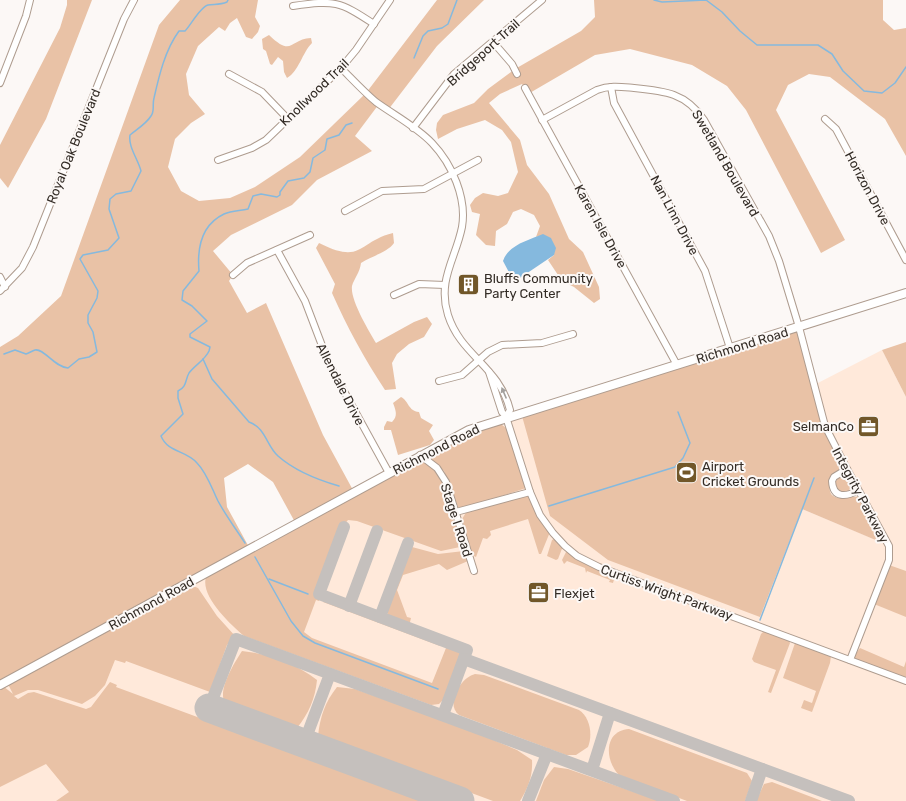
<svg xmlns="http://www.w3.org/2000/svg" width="906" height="801" viewBox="0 0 906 801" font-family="Rubik,sans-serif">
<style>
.built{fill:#ffe9da}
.green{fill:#e9c2a6}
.water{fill:#85b9de}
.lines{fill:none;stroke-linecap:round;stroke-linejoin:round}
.stream{stroke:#85b9de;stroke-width:1.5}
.taxiway{stroke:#c5c0bd;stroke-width:12}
.runway{stroke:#c5c0bd;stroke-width:29}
.minor-casing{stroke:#ae9c8f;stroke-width:8}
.major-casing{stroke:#ae9c8f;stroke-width:10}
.minor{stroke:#fff;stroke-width:6}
.major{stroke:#fff;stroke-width:8}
.oneway{fill:#a3a09d}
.labels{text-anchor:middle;stroke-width:4;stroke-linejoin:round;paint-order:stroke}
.street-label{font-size:13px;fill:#332c26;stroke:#fcf8f6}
.poi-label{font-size:13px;fill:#332c26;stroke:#fcf8f6;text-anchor:start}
</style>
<rect width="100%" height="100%" fill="#fcf8f6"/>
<!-- built -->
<polygon class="built" points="882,350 906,397 906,801 0,801 0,446 84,436 256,561 461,446 522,416 802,509 888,545 825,426 814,385"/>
<!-- green -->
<g class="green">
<polygon points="67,0 92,0 46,119 8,188 0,178 0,145 60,28 67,5"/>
<polygon points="180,0 258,0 255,17 260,26 258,32 252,39 246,37 237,18 230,23 225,31 219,27 198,46 186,74 189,95 205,114 191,123 175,139 168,167 181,191 199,201 230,198 255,187 300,157 366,93 437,0 484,0 437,46 388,110 379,104 355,136 372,151 317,180 292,205 231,235 213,251 233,275 229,281 247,313 266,303 323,435 354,492 296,524 273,482 248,464 224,478 227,507 250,549 243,553 240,550 0,680 0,347 18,336 61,296 159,25"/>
<polygon points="594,0 883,0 883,20 894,30 906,28 906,156 885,119 830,77 809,74 788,85 776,110 845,240 821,253 746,110 727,86 692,65 630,49 595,55 528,94 522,84 500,94 489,103 520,140 527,165 549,194 569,239 583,252 599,287 600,299 594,303 574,287 562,281 548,260 554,255 543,235 536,237 540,226 534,215 521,209 513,212 507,224 496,231 495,246 486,245 476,235 480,214 472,212 470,205 475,198 483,193 498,196 508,193 518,172 511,142 502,130 485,120 457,129 438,139 436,130 437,123 443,115 474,103 488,89 515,69 581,31 595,17"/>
<path d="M269 35C293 58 289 39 311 38L312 43C302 53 299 71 287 78L284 72 283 61 278 57 272 65 270 64 266 51 263 49 262 39Z"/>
<path d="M393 233 394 243C388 252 372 256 361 263 360 272 354 279 352 286 350 300 369 331 376 343L414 322 427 317 432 324 424 337 409 344 397 354 392 363 396 389 385 390C364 358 347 327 332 293L335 284 316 248 319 243C363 265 357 242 393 233Z"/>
<path d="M799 327 821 422 840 465V469L831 478C823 508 851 494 860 497L885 544 802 509 760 617 608 560 550 516 522 416Z"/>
<polygon points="906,342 906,397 882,350"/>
<path d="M401 397C409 401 408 411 419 412L421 418 433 425 429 431 434 440 430 445 398 455 391 430H384V427L387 421 392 422C398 416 396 411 393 403Z"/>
<polygon points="501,424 507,429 526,488 465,508 458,507 444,471 428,456 475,430"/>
<path d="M422 460 428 463 441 476 462 540 460 547 441 551 357 521 348 520 342 527 318 594 321 597 319 601 316 600 304 632 312 638 432 683 446 648 451 646 460 649 461 654 443 700 439 704 431 705 244 636C230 624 200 596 206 577Z"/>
<circle cx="843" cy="485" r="8"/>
<polygon points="527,496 530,496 550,532 541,554 539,554 528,519 490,531 491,535 487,539 483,538 476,557 472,555 462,519 467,511"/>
<polygon points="554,539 557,539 563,546 558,559 556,560 547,556 552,540"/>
<path d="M412 547 438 554 464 551 468 561 447 570 439 564 403 575 397 590 407 617 411 618 409 626C399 622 390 621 386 610L408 548Z"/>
<polygon points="568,551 615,576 613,583 609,582 610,580 587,571 586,573 585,568 567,561 564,564 562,560 566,552"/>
<polygon points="889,565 906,571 906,617 874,604"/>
<polygon points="193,586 198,588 217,616 236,637 227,645 210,692 126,661 125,663 115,660 105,685 95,696 82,704 38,690 28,690 14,696 18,699 28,693 34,692 86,709 91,707 110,682 117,685 116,687 200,718 201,715 433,801 56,801 69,792 46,764 0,787 0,688 3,686 13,694 8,684 10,682"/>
<polygon points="325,600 328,600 438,641 440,646 323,602"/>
<polygon points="764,631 789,641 790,643 771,693 768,692 776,670 754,662 752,659 761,634"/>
<polygon points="795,643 831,656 830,663 812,712 801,708 804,700 812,703 816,691 783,678"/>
<polygon points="860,648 904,667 906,661 906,677 892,673 856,659 854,656"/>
<path d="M242 651C269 654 295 663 317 680 315 699 309 713 297 728L225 703C217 690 235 662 242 651Z"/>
<path d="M475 674 484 675 579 710C590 717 593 735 588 747L576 755H566L459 715C445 704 460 678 475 674Z"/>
<path d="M337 687 355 689 465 728 517 750 532 760C533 776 528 788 520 801H493L318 736C320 717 325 702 337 687Z"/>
<path d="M629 729 747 773 752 781 745 801H687L619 775C605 761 603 731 629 729Z"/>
<polygon points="554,767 568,769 660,801 536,801 544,780"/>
<polygon points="772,782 822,801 756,801 764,784"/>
</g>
<!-- water -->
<path class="water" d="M543 234 551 238 556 248 554 255 517 280 512 278 503 261C508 245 529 240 543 234Z"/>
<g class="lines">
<!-- stream -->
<g class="stream">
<polyline points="654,0 662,2 706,0 722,12 740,31 757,45 818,45 832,54 843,71 864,91 882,93 895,83 906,67"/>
<polyline points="414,58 423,36 428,31 442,28 448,24 457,0"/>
<path d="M4 354 15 350 26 354C29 353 32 351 35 350 44 348 54 367 68 368L79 359 89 357 97 352 93 332 88 323V315L97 298 98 291 80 259 83 255 108 250 119 238 109 209 110 199 116 194 131 191 141 171C138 159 128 147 130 135 137 129 146 124 151 116 155 111 152 105 154 98 159 76 165 50 179 31H185C191 25 200 7 208 5 214 4 220 5 227 2L228 0"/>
<path d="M203 359 212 379 249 422C266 428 266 445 278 456 295 471 318 480 339 486"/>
<polyline points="549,506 675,467 683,458 690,443 678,412"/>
<path d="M245 543C236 529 226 516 218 501 212 489 207 473 197 463 186 450 168 453 161 436L183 414 178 398V391C187 387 185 380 189 373 195 365 205 360 209 351L210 347 190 337V334L207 321 192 306 182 300 183 291 199 271C197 248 201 225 224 214 232 210 240 211 248 209L253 196 261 194 277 197 280 195V192L288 181 304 178 310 172 313 158 325 150 327 139 339 135 346 125 352 123"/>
<polyline points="255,557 291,621 303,636 315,643 438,689"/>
<polyline points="269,579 308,594"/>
<polyline points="760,620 814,478"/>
</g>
<!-- taxiway -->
<g class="taxiway">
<polyline points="344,527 319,594 467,650 443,715"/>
<polyline points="349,606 377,531"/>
<polyline points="380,617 408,543"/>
<polyline points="464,659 849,801"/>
<polyline points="209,708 236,639 674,801"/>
<polyline points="304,743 330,674"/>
<polyline points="592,770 610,713"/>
<polyline points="528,801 547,754"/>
<polyline points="751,801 762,769"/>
</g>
<!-- runway -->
<polyline class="runway" points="209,708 460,801"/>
<defs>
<g id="minor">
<path d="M293 6C335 0 339 1 374 24"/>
<polyline points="493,42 512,64 517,74"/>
<path d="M341 68C353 80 364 92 376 102 394 115 417 127 432 143 452 164 467 198 462 227 456 258 437 280 448 315 461 356 499 366 510 410L506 417"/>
<polyline points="229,74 262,92 288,119"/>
<polyline points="0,83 26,16 30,0"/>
<polyline points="611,87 614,103 705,271 730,348"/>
<polyline points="525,88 677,365"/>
<polyline points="825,119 836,129 906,260"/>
<path d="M542 120 597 90C610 85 622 87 634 88 665 91 686 93 704 120L769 236 779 261 799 327 825 426 847 469 889 546V560L850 660"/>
<polyline points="413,128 454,74 542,0"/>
<polyline points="218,160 252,148 266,140 341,68 356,50 390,0"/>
<polyline points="345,211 382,191 424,189 478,160"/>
<polyline points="277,250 305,301 329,364 389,473"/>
<polyline points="233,275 247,263 310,235"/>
<polyline points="0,277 5,287"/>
<polyline points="0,291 22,268 33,247 124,19 134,0"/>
<polyline points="394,295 419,284 445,285"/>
<polyline points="489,372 502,412 506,417 530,492 540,515 553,533 565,546 577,556 599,567 906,681"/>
<polyline points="439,381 462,375 488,352 502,345 542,343 573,334"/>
<polyline points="420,455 437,468 446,482 474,571"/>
<path d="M847 469 834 477 832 481C833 499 847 497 858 490"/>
<polyline points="456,512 530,492"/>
</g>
<polyline id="major" points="0,685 469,430 906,293"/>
</defs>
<!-- minor casing -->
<use href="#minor" class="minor-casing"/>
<!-- major casing -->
<use href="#major" class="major-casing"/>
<!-- minor -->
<use href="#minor" class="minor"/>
<!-- major -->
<use href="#major" class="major"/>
</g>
<!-- one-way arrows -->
<defs><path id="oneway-solid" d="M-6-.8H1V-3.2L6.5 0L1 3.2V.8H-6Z"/></defs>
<use class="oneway" href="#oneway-solid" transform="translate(504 393) rotate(-113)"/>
<!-- icons -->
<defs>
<symbol id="building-square" viewBox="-11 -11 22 22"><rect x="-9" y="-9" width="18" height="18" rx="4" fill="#715729" stroke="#fcf8f6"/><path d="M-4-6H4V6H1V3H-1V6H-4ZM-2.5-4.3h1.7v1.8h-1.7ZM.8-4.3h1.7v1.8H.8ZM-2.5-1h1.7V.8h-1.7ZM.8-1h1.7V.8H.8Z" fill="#fff"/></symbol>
<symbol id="office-square" viewBox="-11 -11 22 22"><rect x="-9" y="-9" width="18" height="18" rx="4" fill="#715729" stroke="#fcf8f6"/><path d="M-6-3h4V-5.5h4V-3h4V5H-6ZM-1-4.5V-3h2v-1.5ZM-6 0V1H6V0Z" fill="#fff"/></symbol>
<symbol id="stadium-square" viewBox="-11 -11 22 22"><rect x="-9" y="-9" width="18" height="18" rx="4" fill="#715729" stroke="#fcf8f6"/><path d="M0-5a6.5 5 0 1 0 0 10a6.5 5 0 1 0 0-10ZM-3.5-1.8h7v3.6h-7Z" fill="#fff"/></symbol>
</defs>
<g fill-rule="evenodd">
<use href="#building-square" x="456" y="272" width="25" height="25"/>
<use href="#office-square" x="856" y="414" width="25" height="25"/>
<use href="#stadium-square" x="674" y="460" width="25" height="25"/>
<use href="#office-square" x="526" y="580" width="25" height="25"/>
</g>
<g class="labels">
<!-- street labels -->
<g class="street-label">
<text transform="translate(483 52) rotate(-42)" y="5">Bridgeport Trail</text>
<text transform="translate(314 92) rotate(-44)" y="5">Knollwood Trail</text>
<text transform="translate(73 146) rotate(-68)" y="5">Royal Oak Boulevard</text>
<text transform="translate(726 163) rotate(60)" y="5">Swetland Boulevard</text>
<text transform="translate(868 188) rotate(62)" y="5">Horizon Drive</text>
<text transform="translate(675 215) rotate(62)" y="5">Nan Linn Drive</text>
<text transform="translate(601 226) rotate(61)" y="5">Karen Isle Drive</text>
<text transform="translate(742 345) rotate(-17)" y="5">Richmond Road</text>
<text transform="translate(341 384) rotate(63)" y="5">Allendale Drive</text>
<text transform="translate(436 449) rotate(-27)" y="5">Richmond Road</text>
<text transform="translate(861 495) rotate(62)" y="5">Integrity Parkway</text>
<text transform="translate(457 520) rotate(72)" y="5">Stage I Road</text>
<text transform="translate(667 592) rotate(20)" y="5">Curtiss Wright Parkway</text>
<text transform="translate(151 603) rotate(-29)" y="5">Richmond Road</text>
</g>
<!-- poi labels -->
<g class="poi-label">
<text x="484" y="283">Bluffs Community<tspan x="484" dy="15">Party Center</tspan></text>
<text x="854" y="431" text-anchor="end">SelmanCo</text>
<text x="702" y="471">Airport<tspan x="702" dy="15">Cricket Grounds</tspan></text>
<text x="554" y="598">Flexjet</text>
</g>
</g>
</svg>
